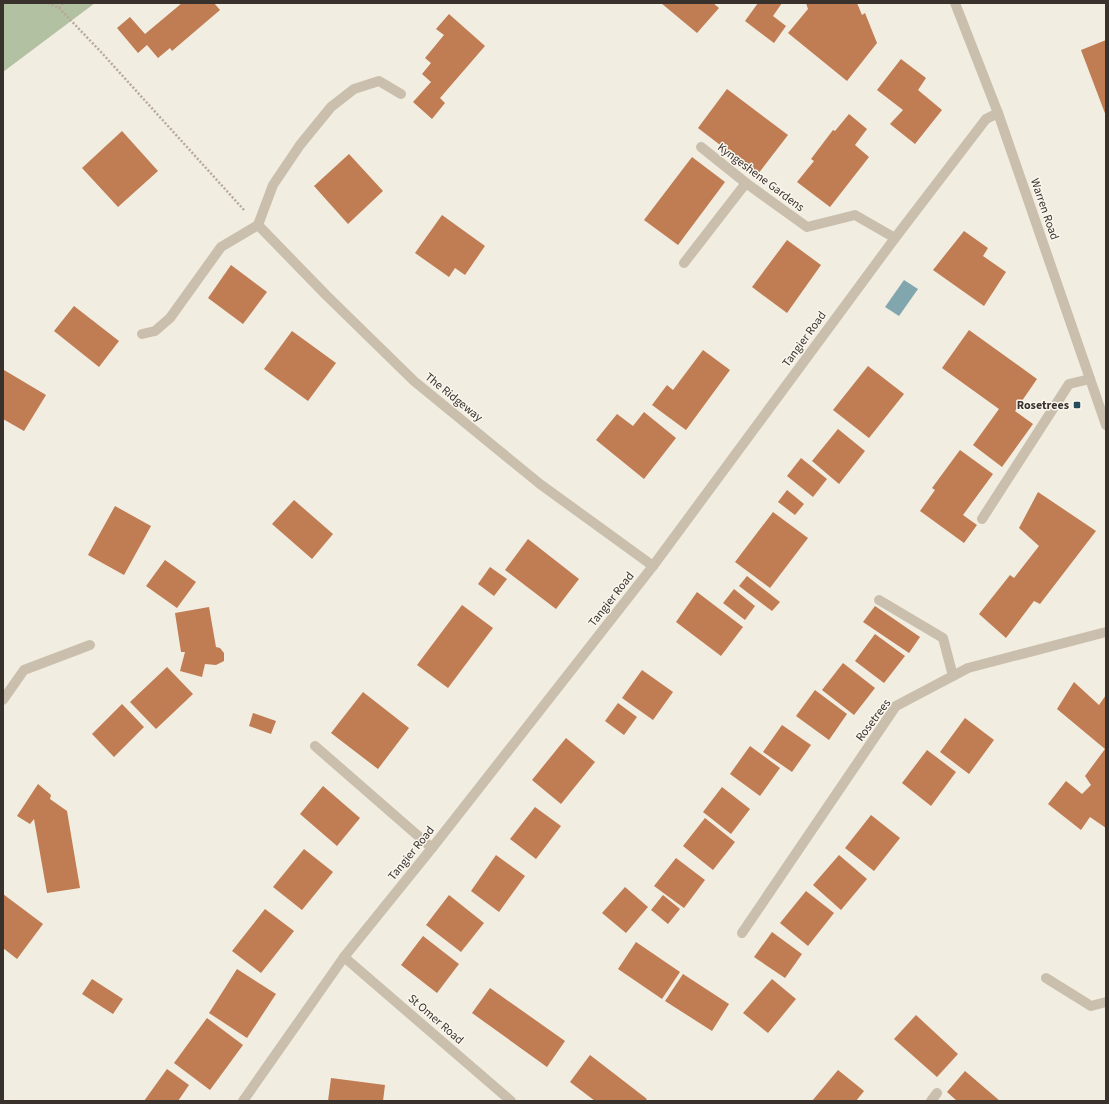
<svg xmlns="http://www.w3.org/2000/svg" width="1109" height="1104" viewBox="0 0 1109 1104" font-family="'Source Sans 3',sans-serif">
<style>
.green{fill:#b2c1a2}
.water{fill:#82a6ae}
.building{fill:#c07c52}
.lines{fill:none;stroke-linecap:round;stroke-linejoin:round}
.path{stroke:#b6a998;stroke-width:2.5;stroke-dasharray:2 2;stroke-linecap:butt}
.lane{stroke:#cabfad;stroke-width:10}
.street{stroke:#cabfad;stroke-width:10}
.poi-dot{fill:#234e59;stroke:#faf6ee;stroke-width:1.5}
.labels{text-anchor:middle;stroke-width:3;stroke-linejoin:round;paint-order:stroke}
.street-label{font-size:12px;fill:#39322c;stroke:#faf6ee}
.poi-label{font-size:12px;font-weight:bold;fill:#39322c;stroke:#faf6ee;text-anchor:end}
</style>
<rect width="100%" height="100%" fill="#f2ede1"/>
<!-- green -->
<polygon class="green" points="3,3 95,3 3,72"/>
<!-- water -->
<polygon class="water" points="904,280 918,289 899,316 885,307"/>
<!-- building -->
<g class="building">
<polygon points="182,3 214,3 220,10 172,51 170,48 158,58 147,45 138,53 117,28 130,17 145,34"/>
<polygon points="661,3 713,3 719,8 697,33"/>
<polygon points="758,3 782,3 773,16 786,26 774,43 745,21"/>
<polygon points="806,3 857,3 862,15 865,13 877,43 847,81 788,33 808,9"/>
<polygon points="449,14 485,46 440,98 445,103 432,119 413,102 431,82 422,74 431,63 425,58 444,35 436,29"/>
<polygon points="1106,40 1106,116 1081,50"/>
<polygon points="901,59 926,78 918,90 942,110 915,144 890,124 903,110 877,90"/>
<polygon points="727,89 788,135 758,174 698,128"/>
<polygon points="849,114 867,129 855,145 869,157 830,207 797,182 814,161 811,159 833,130 835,131"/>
<polygon points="122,131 158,171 118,207 82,168"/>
<polygon points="349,154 383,191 348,224 314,186"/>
<polygon points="692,157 725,182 678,245 644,220"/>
<polygon points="442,215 485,246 465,275 455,268 449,277 415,253"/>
<polygon points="964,231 988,248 983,256 1006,272 984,306 933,270"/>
<polygon points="787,240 821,265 787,313 752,287"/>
<polygon points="231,265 267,292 243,324 208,298"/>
<polygon points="74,306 119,341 99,367 54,331"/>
<polygon points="969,330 1037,379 1015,411 1033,424 1002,467 973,445 999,409 942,368"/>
<polygon points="292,331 336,363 308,401 264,369"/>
<polygon points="703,350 730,370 686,430 652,405 667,385 673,390"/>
<polygon points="868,366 904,394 869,438 833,410"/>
<polygon points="4,370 46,395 24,431 3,419 3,372"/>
<polygon points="644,412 676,438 644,479 596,440 617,414 633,426"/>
<polygon points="838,429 865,451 839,484 812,461"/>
<polygon points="960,450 993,474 963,515 977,525 964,543 920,511 935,490 932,488"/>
<polygon points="801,458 827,479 813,497 787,476"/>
<polygon points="787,490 804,504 795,515 778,502"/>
<polygon points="1038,492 1096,531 1040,604 1034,601 1006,638 979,614 1010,575 1014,578 1039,546 1019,528"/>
<polygon points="294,500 333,534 312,559 272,524"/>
<polygon points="115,506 151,526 124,575 88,555"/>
<polygon points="773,512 808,538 770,588 735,562"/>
<polygon points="528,539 579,579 556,609 505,570"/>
<polygon points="165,560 196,582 177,608 146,586"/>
<polygon points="490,567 507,579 494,596 478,584"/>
<polygon points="747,576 780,602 772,611 739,586"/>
<polygon points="734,589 755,606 745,620 723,603"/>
<polygon points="697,592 743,627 721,656 676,622"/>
<polygon points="462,605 493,628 448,688 417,665"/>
<polygon points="875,606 920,637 909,653 863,622"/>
<polygon points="209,607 216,647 220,648 224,653 224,661 216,665 205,664 202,677 180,671 185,652 181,652 175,613"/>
<polygon points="875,634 905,656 884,683 855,661"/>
<polygon points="843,663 875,688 854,715 822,690"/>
<polygon points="167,667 193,694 156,729 130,702"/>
<polygon points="642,670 673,692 653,720 622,698"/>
<polygon points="1074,682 1099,705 1106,695 1106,828 1090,817 1081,830 1048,804 1066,781 1082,794 1091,785 1085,776 1105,749 1057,709"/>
<polygon points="815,690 847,714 829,740 796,716"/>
<polygon points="363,692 409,728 378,769 331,733"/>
<polygon points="618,703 637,717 624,735 605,721"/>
<polygon points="122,704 144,727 114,757 92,734"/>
<polygon points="253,713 276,721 271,734 249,726"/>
<polygon points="965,718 994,740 969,774 940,752"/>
<polygon points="782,725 811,745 792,772 763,752"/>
<polygon points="566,738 595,762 561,804 532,780"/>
<polygon points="750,746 780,768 760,796 730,774"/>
<polygon points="927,750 956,772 931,806 902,783"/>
<polygon points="38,784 51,795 50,799 67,811 80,888 47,893 34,819 30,824 17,816"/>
<polygon points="323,786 360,818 337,846 300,814"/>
<polygon points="722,787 750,809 731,834 703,812"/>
<polygon points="535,807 561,826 536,859 510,839"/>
<polygon points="871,815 900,838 874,871 845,848"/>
<polygon points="705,818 735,842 713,870 683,846"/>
<polygon points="304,849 333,872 302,910 273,887"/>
<polygon points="496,855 525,876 499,912 471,891"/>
<polygon points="839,855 867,879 841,910 813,885"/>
<polygon points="676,858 705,880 684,908 654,886"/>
<polygon points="625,887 648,907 626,933 602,913"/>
<polygon points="806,891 834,913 808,946 780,923"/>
<polygon points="3,894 43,924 17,959 3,948"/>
<polygon points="449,895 484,923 461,952 426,925"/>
<polygon points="663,895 680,909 668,924 651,910"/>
<polygon points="265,909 294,931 261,973 232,951"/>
<polygon points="772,932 802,954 785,978 754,957"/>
<polygon points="423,936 459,964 437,993 401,965"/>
<polygon points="636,942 680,972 662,999 618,969"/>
<polygon points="237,969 276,994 247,1038 209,1013"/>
<polygon points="683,974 729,1004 712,1031 665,1001"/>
<polygon points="92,979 123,999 113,1014 82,994"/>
<polygon points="772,979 796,999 768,1033 743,1013"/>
<polygon points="490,988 565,1041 547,1067 472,1013"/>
<polygon points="916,1015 958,1054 937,1077 894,1039"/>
<polygon points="207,1018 243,1045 210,1090 174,1063"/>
<polygon points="590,1055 647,1099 645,1101 595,1101 570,1082"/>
<polygon points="167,1069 189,1085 178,1101 144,1101"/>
<polygon points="838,1070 864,1091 856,1101 812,1101"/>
<polygon points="965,1071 1000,1101 957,1101 947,1092"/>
<polygon points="331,1078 385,1085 383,1101 328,1101"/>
</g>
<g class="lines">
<!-- path -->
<g class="path">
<polyline points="48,3 59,8 101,52 244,210"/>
<polyline points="59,8 63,3"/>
</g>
<!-- lane -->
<g class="lane">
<polyline points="684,263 746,183"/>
<polyline points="142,334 155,331 170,318 221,247 258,225 273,185 300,145 331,107 354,89 379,81 401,94"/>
<polyline points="982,519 1069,384 1090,379"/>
<polyline points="879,600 943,638 953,676"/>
<polyline points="315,746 432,848"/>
<polyline points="1046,978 1091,1006 1106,1002"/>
<polyline points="931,1101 937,1093"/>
</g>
<!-- street -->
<g class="street">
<polyline points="955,3 998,113 1106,425"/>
<polyline points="701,147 746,183 807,227 855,215 895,238"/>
<polyline points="258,225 326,295 414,381 540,484 653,566"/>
<polyline points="3,700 24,670 90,645"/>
<polyline points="742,933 896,706 968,668 1106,632"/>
<polyline points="344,957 511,1101"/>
<polyline points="243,1101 344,957 432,848 653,566 895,238 986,119 998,113"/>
</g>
</g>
<!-- markers -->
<rect class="poi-dot" x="1073" y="401" width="8" height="8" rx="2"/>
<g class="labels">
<!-- street labels -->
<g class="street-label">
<text transform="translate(761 177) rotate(37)" y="4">Kyngeshene Gardens</text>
<text transform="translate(1045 209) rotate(71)" y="4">Warren Road</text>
<text transform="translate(804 339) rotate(-54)" y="4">Tangier Road</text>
<text transform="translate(454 397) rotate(39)" y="4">The Ridgeway</text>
<text transform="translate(611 599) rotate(-52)" y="4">Tangier Road</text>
<text transform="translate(873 720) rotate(-53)" y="4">Rosetrees</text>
<text transform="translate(411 853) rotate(-51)" y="4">Tangier Road</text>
<text transform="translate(436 1019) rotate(41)" y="4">St Omer Road</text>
</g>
<!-- poi labels -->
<g class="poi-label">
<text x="1069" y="409">Rosetrees</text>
</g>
</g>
<!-- border -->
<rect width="1109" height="1104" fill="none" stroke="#39322c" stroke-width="8"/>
</svg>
